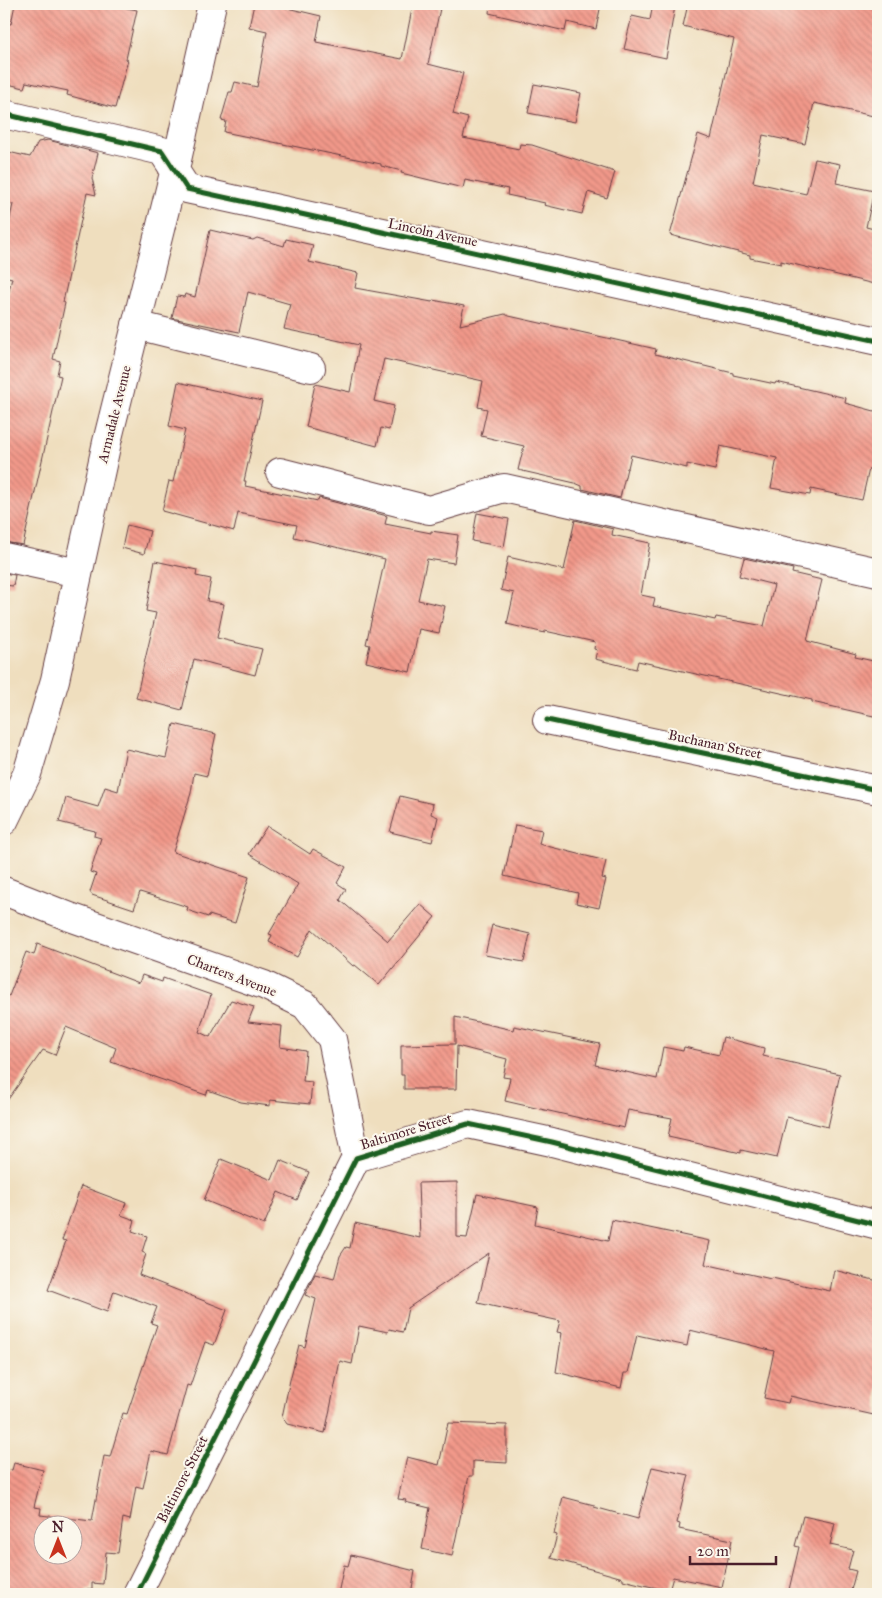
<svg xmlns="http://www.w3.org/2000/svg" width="882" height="1598" viewBox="0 0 882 1598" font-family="'IM FELL Great Primer',serif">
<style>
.building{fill:url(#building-back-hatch);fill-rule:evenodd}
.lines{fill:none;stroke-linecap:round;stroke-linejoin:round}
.minor-casing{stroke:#633c41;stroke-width:30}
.minor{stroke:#fff;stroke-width:28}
.cycleway-casing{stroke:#fbf7ec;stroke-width:8}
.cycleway{stroke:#1b5e20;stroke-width:5}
.labels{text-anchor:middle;stroke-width:4;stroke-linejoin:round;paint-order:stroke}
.street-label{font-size:14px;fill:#4a1f2b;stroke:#fbf7ec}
</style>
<defs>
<pattern id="building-back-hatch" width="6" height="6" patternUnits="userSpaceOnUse" patternTransform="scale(1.25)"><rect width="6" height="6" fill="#f2998a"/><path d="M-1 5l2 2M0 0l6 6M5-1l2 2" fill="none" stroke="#c67c71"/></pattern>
</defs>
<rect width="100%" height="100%" fill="#fbf7ec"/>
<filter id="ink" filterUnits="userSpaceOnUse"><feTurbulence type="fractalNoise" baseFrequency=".02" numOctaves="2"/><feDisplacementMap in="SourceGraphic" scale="10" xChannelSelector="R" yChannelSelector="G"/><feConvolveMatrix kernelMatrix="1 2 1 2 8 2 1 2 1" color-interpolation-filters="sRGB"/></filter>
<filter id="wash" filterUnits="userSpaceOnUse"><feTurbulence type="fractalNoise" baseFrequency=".0096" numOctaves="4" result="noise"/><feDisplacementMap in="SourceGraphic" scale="20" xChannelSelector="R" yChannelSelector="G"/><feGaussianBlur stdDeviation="1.12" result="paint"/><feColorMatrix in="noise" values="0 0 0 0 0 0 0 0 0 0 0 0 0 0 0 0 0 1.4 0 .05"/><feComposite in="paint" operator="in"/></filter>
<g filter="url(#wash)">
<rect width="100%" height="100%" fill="#efdebe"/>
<g id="blocks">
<!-- building -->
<g class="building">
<polygon points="15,4 107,4 137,10 126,59 128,60 115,108 67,95 68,91 26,82 24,88 4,83 4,23 11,24"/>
<polygon points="254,4 270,4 321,16 316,42 402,59 413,4 441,4 428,64 463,73 453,114 468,118 463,138 519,149 520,144 532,145 615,172 607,198 588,192 582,214 544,205 545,203 507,195 508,189 465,180 463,188 401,173 402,171 381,166 381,164 224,132 226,121 221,120 229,92 232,92 235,82 257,87 267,31 249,27"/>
<polygon points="490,4 601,4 596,29 567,22 565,31 489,13"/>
<polygon points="653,4 675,6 666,58 624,49 632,16 650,20"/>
<polygon points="688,4 878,4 878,117 814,103 805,144 763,135 753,182 806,194 815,159 840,164 836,183 874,191 866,227 878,230 878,285 781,261 781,264 750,258 750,255 670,235 698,134 711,139 734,39 683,26"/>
<polygon points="534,84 581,93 575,122 528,113"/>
<polygon points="48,140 98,153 92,178 96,195 87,193 63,302 65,303 53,359 60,361 57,375 61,376 23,545 4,542 4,329 9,308 5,307 12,278 4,276 4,247 13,204 4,202 4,151 30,157 38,142"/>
<polygon points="210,230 253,240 257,238 284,246 286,239 313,245 309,262 358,273 355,288 432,302 433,300 464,306 460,325 505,314 509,316 656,349 655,354 733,373 733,375 775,384 776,382 846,398 845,403 878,412 878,471 869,469 862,500 811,489 810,495 771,488 777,458 720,446 715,470 687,464 687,468 631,455 628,468 627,468 620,498 582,489 582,486 575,483 518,470 524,446 481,436 487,409 478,407 483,381 384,359 374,401 394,406 389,430 381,428 377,446 306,427 315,384 350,392 359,345 284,329 290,304 248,292 239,332 172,318 177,296 184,297 185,294 195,297"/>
<polygon points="178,382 262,401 244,481 246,481 245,486 318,501 319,498 387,516 385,524 431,533 431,531 458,535 454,563 427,559 418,600 445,606 439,633 419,629 410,672 366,662 370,645 366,644 385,559 294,537 297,525 238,513 234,531 162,511 169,481 173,482 185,430 169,426"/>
<polygon points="477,513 509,519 504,547 472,541"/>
<polygon points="575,520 613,529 612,535 650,543 641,595 655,598 653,606 715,620 716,617 764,626 774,585 739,576 744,558 793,569 792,573 822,580 807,641 856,654 855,657 878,662 878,717 812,702 812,700 638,661 636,669 595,659 597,650 594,649 595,642 545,631 545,633 507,624 514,593 501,590 508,557 564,570"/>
<polygon points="127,525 150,531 144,554 122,548"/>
<polygon points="155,561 197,570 196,576 211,579 207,601 224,604 217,638 262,649 255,675 194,659 182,710 136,698 156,613 146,611"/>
<polygon points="4,573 15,575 13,586 4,585"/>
<polygon points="174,724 216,734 207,776 194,773 191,793 173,852 249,877 235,923 209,915 208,917 187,910 188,907 140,892 134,909 92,895 90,892 96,874 90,872 101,838 94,836 95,831 59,822 66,798 98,807 105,787 118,791 126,749 166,758"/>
<polygon points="400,796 433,804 431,814 438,817 432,842 390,832"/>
<polygon points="515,825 542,830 539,844 606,861 602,878 606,879 599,908 576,903 578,893 504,876"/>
<polygon points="267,826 310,854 313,849 346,867 337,883 346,889 340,900 388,941 420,904 435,917 379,985 355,965 353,966 312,929 297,957 269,942 272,935 269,934 298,884 249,854"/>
<polygon points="492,925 530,934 524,962 485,955"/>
<polygon points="37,944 139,983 142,975 162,982 163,978 211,995 199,1032 210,1037 231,1000 254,1007 248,1022 282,1026 280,1047 306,1051 303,1081 312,1082 310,1104 270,1100 270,1106 241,1102 208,1090 206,1095 111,1062 116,1048 66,1027 55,1055 43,1050 4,1105 4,993 9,996 26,952 34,955"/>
<polygon points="455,1017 513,1030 514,1026 600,1044 595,1065 657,1079 663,1047 683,1051 684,1047 719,1055 723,1037 764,1048 763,1056 840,1074 828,1127 787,1117 777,1158 741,1150 741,1153 668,1137 672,1118 628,1110 624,1128 505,1101 510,1078 503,1077 507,1059 457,1046 456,1089 404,1089 404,1075 401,1075 401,1045 455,1044"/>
<polygon points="221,1159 272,1180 280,1160 309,1172 297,1200 278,1192 264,1225 204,1200"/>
<polygon points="457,1182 457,1237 467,1238 477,1194 538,1207 535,1224 608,1241 612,1220 710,1241 705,1264 771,1279 772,1278 830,1291 834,1270 878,1281 878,1416 790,1396 788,1403 764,1398 774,1351 690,1330 687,1346 637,1335 628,1373 624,1373 621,1388 556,1372 562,1333 557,1332 560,1321 478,1303 489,1253 408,1308 403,1332 389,1329 388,1332 359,1326 352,1364 340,1361 325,1433 287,1424 282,1417 290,1380 299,1345 305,1347 316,1299 305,1295 315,1274 334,1279 340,1256 346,1247 350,1248 355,1223 420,1238 418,1183"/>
<path d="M81 1186 126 1203 121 1215 135 1220 132 1231 147 1236 142 1252 146 1254 139 1275 227 1310 214 1345 205 1342 190 1386 187 1385 168 1455 151 1451 143 1488 136 1486 130 1520 123 1518 118 1553 106 1552 103 1584 92 1583V1589H87L86 1594H4V1469L12 1470 14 1463 43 1470 34 1507 41 1508 40 1515 92 1521 104 1456 110 1457 123 1413 127 1414 157 1325 151 1323 157 1307 114 1291 107 1312 48 1290 66 1241 62 1240ZM42 1526H72V1556H42Z"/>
<polygon points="448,1423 507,1425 507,1463 473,1461 473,1476 469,1476 452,1556 422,1549 430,1508 405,1502 406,1500 398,1499 407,1457 439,1465"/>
<polygon points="652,1467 689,1475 677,1523 680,1524 679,1529 732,1540 722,1587 673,1577 669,1591 623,1580 623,1578 551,1558 557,1535 554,1534 563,1497 594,1505 594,1507 638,1519"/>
<polygon points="803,1516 835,1523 830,1545 853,1550 848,1569 856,1571 850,1594 788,1594 799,1547 795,1546"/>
<polygon points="351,1555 415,1571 411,1594 338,1594 344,1565 348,1566"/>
</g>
</g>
</g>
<g filter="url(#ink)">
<use href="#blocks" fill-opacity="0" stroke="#633c41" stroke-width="1"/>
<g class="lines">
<defs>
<g id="minor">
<polyline points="4,114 162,151 187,189 878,341"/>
<polyline points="136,325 311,368"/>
<polyline points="280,472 429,510 504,488 878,572"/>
<polyline points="4,557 78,573"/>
<polyline points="547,720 878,790"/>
<polyline points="4,821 27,774 55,680 107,442 175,169 212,4"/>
<polyline points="4,891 70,917 264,985 305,1005 332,1039 356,1158"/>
<polyline points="137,1594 356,1158 468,1124 552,1142 878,1225"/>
</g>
</defs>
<!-- minor casing -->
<use href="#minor" class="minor-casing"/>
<!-- minor -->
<use href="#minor" class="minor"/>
<defs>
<g id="cycleway">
<polyline points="4,114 162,151 187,189 878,341"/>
<polyline points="547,720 878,790"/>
<polyline points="137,1594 356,1158 468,1124 552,1142 878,1225"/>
</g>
</defs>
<!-- cycleway casing -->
<use href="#cycleway" class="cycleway-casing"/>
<!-- cycleway -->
<use href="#cycleway" class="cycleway"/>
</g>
</g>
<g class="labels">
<!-- street labels -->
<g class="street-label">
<text transform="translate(433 232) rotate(12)" y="5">Lincoln Avenue</text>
<text transform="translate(114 414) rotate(-76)" y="5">Armadale Avenue</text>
<text transform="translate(715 744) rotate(12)" y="5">Buchanan Street</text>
<text transform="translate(232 975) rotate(21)" y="5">Charters Avenue</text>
<text transform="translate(406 1131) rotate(-17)" y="5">Baltimore Street</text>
<text transform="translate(182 1479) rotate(-63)" y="5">Baltimore Street</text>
</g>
</g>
<!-- margin -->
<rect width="882" height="1598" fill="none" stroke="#fbf7ec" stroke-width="20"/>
<!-- north arrow -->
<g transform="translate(58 1540)"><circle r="24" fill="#fbf7ec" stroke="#b4a19f"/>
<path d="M0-4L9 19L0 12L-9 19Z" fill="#c8321e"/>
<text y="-8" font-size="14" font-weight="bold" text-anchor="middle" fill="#4a1f2b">N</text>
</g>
<!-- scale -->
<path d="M690 1556v8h86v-8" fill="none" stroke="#4a1f2b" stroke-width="2.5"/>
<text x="697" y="1556" font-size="15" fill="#4a1f2b" stroke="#fbf7ec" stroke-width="4" paint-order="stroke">20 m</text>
</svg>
